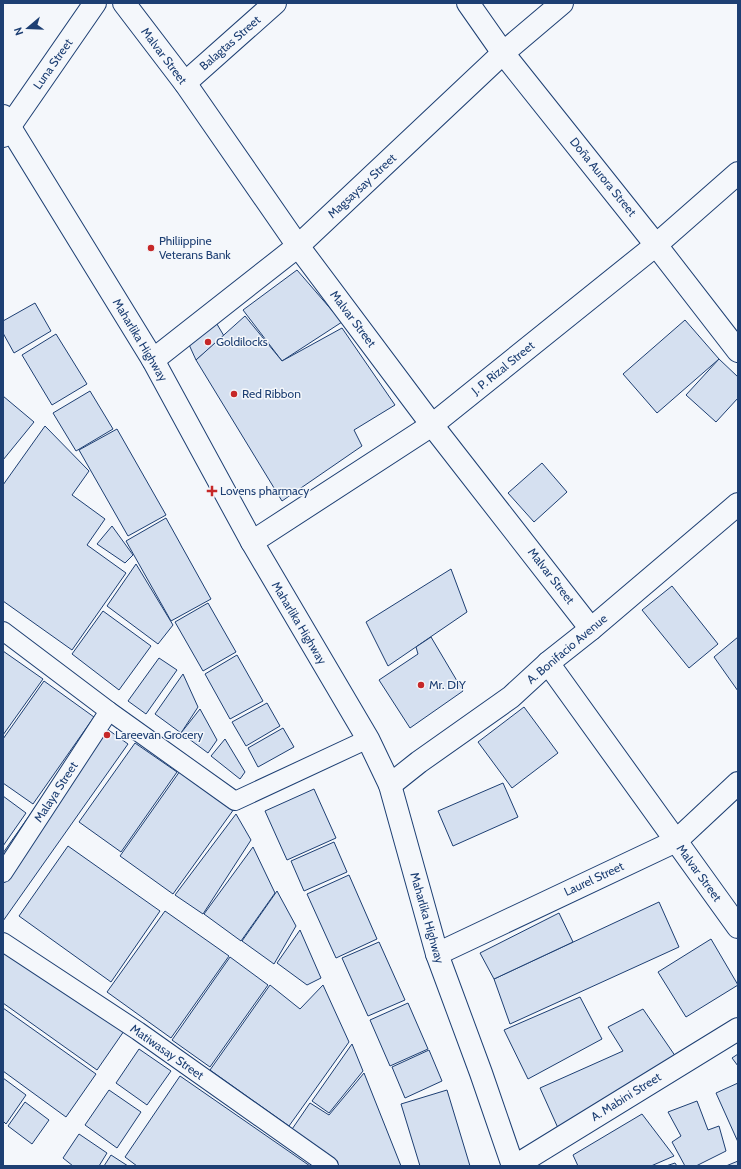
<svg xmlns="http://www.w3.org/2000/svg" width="741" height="1169" viewBox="0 0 741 1169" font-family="Cabin,sans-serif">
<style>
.building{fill:#d5e0f0;stroke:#1d3f73}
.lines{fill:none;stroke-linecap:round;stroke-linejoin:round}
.pedestrian-casing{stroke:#1d3f73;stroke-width:20}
.minor-casing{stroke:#1d3f73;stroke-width:24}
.tertiary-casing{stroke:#1d3f73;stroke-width:24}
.primary-casing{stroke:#1d3f73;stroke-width:24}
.pedestrian{stroke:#f4f7fb;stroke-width:18}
.minor{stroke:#f4f7fb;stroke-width:22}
.tertiary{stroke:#f4f7fb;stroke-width:22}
.primary{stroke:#f4f7fb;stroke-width:22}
.poi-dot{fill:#c62828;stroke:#f4f7fb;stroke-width:1.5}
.labels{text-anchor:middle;stroke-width:3;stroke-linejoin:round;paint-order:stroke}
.street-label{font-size:12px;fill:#1d3f73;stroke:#f4f7fb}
.poi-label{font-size:12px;fill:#1d3f73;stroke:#f4f7fb;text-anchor:start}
</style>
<rect width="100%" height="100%" fill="#f4f7fb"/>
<!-- building -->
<g class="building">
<polygon points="297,270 342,322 282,361 243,310"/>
<polygon points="35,303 51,331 14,353 3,333 3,321"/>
<polygon points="211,314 224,336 196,360 186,338"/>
<polygon points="245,316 282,361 342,328 395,405 354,430 362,446 282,501 196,360"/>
<polygon points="685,320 719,359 657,413 623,374"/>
<polygon points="56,334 87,384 52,405 22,355"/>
<polygon points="719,359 738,377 738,398 716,422 686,395"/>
<polygon points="90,391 113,429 76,451 53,413"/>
<polygon points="3,396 34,422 3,460"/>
<polygon points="45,426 89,471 72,495 105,519 87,545 126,573 72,650 3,601 3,485"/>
<polygon points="117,429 166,515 128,536 79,450"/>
<polygon points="542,463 567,492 534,522 508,493"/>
<polygon points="166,518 211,599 171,621 126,541"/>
<polygon points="112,526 133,555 125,563 97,544"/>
<polygon points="136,564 173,625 158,644 107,606"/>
<polygon points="451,569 467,612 388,666 366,622"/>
<polygon points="672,586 718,644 689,668 642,610"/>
<polygon points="208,603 236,652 203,671 175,622"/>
<polygon points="103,611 151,646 119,690 72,654"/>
<polygon points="431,637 463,691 410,728 379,680 418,654 416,647"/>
<polygon points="738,637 738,691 714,657"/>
<polygon points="3,651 43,679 3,735"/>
<polygon points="237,655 263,701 230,719 205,674"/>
<polygon points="159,658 177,670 146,714 128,701"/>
<polygon points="183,674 198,707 181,733 155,714"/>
<polygon points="44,681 94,717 33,804 3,783 3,739"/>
<polygon points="267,703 280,726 246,746 232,722"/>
<polygon points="524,707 558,753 512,788 478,742"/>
<polygon points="200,709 217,740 208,753 181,733"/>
<polygon points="96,721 128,744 3,921 3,853"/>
<polygon points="283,728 294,747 258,767 248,748"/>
<polygon points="225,739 245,772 240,779 211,756"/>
<polygon points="135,743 177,772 121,852 79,822"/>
<polygon points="180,771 234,809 173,894 120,856"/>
<polygon points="503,783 518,817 453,846 438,811"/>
<polygon points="314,789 336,838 287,860 265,811"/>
<polygon points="3,796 26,813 3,846"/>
<polygon points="236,814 251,840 203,914 175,895"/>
<polygon points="334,842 347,872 304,891 291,861"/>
<polygon points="68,846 160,911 111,982 19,916"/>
<polygon points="253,847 275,893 241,941 204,914"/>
<polygon points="349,875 377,939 336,958 307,894"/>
<polygon points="277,891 296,926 274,964 242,941"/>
<polygon points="659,902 679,947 510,1024 494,979"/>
<polygon points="165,911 229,956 171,1038 107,992"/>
<polygon points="559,913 573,942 494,979 480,953"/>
<polygon points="300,930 321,978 307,985 277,963"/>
<polygon points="711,939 738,985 686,1017 658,972"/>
<polygon points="379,942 405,1000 368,1016 342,958"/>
<polygon points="3,945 124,1031 97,1070 3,1003"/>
<polygon points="230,957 268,985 210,1067 172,1040"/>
<polygon points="270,985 300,1009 323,985 349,1042 289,1126 210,1070"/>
<polygon points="580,997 602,1039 528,1079 504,1030"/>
<polygon points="408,1003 428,1049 390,1066 370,1020"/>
<polygon points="3,1008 96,1074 66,1117 3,1071"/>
<polygon points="643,1009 678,1060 558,1128 540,1088 623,1051 608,1027"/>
<polygon points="352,1044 363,1071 329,1113 312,1101"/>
<polygon points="139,1049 171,1071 147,1105 116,1083"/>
<polygon points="429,1050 442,1081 405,1098 392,1067"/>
<polygon points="738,1054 738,1066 732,1058"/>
<polygon points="364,1073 401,1166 332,1166 288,1135 310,1103 329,1115"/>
<polygon points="180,1076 310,1166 137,1166 125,1157"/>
<polygon points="3,1078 26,1095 6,1124 3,1121"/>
<polygon points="738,1083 738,1142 716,1093"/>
<polygon points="109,1090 141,1112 117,1148 85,1125"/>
<polygon points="447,1090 470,1166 420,1166 401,1104"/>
<polygon points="697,1101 708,1130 719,1126 726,1151 696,1166 685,1166 672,1142 681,1136 668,1112"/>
<polygon points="25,1102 49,1120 32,1144 8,1126"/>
<polygon points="642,1114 674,1156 651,1166 578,1166 573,1155"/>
<polygon points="79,1134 107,1153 99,1166 73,1166 63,1158"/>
<polygon points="111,1155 128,1166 104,1166"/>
<polygon points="738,1161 738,1166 726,1166"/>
<polygon points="675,1163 677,1166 666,1166"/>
</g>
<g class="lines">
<defs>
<g id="pedestrian">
<polyline points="3,631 109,711 235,801 368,739"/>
<polyline points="3,873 109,711"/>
<polyline points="3,942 138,1031 329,1166"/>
</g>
<g id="minor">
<polyline points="124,3 185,83 298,246 432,425 591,629"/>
<polyline points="468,3 503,53 656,245 738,351"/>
<polyline points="185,83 275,3"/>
<polyline points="252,542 432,425 656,245 738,173"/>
<polyline points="548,663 738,927"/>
<polyline points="390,785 419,762 511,697 548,663 591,629 738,504"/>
<polyline points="515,1166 738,1029"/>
</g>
<g id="tertiary">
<polyline points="3,136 95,3"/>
<polyline points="153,360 298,246 503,53 562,3"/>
<polyline points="437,954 676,841 738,783"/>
</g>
<polyline id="primary" points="3,116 153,360 252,542 368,739 390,785 437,954 481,1073 513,1166"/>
</defs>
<!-- pedestrian casing -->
<use href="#pedestrian" class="pedestrian-casing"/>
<!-- minor casing -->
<use href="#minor" class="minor-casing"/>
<!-- tertiary casing -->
<use href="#tertiary" class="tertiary-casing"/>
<!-- primary casing -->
<use href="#primary" class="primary-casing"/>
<!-- pedestrian -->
<use href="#pedestrian" class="pedestrian"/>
<!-- minor -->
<use href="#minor" class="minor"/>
<!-- tertiary -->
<use href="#tertiary" class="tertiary"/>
<!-- primary -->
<use href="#primary" class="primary"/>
</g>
<!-- markers -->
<g class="poi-dot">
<circle cx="151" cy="248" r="4"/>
<circle cx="208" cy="342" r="4"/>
<circle cx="234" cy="394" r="4"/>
<path d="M210 485h4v4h4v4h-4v4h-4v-4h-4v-4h4z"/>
<circle cx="421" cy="685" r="4"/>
<circle cx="107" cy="735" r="4"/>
</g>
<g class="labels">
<!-- street labels -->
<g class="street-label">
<text transform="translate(230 43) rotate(-41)" y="4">Balagtas Street</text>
<text transform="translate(164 56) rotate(53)" y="4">Malvar Street</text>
<text transform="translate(53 64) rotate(-55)" y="4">Luna Street</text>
<text transform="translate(603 177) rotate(51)" y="4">Doña Aurora Street</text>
<text transform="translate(362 186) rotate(-43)" y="4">Magsaysay Street</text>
<text transform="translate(353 319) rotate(53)" y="4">Malvar Street</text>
<text transform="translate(140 340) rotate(59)" y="4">Maharlika Highway</text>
<text transform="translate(503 368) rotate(-39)" y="4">J. P. Rizal Street</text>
<text transform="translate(551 576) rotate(52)" y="4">Malvar Street</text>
<text transform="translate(299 623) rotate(59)" y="4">Maharlika Highway</text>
<text transform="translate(567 649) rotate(-40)" y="4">A. Bonifacio Avenue</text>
<text transform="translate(56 792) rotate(-57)" y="4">Malaya Street</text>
<text transform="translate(699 873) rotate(54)" y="4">Malvar Street</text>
<text transform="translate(594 879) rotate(-25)" y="4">Laurel Street</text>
<text transform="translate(427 918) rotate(74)" y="4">Maharlika Highway</text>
<text transform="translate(167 1052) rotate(35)" y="4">Matiwasay Street</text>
<text transform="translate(626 1097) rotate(-32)" y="4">A. Mabini Street</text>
</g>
<!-- poi labels -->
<g class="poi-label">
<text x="159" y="245">Philiippine<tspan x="159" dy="14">Veterans Bank</tspan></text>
<text x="216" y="346">Goldilocks</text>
<text x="242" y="398">Red Ribbon</text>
<text x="220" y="495">Lovens pharmacy</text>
<text x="429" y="689">Mr. DIY</text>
<text x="115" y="739">Lareevan Grocery</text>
</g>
</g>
<!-- border -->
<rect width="741" height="1169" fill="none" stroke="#1d3f73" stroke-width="8"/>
<!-- north arrow -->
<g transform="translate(28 28) rotate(251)" stroke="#f4f7fb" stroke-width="3" paint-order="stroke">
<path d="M0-3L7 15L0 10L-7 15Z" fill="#1d3f73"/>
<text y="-6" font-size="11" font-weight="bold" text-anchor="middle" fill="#1d3f73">N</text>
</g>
</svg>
